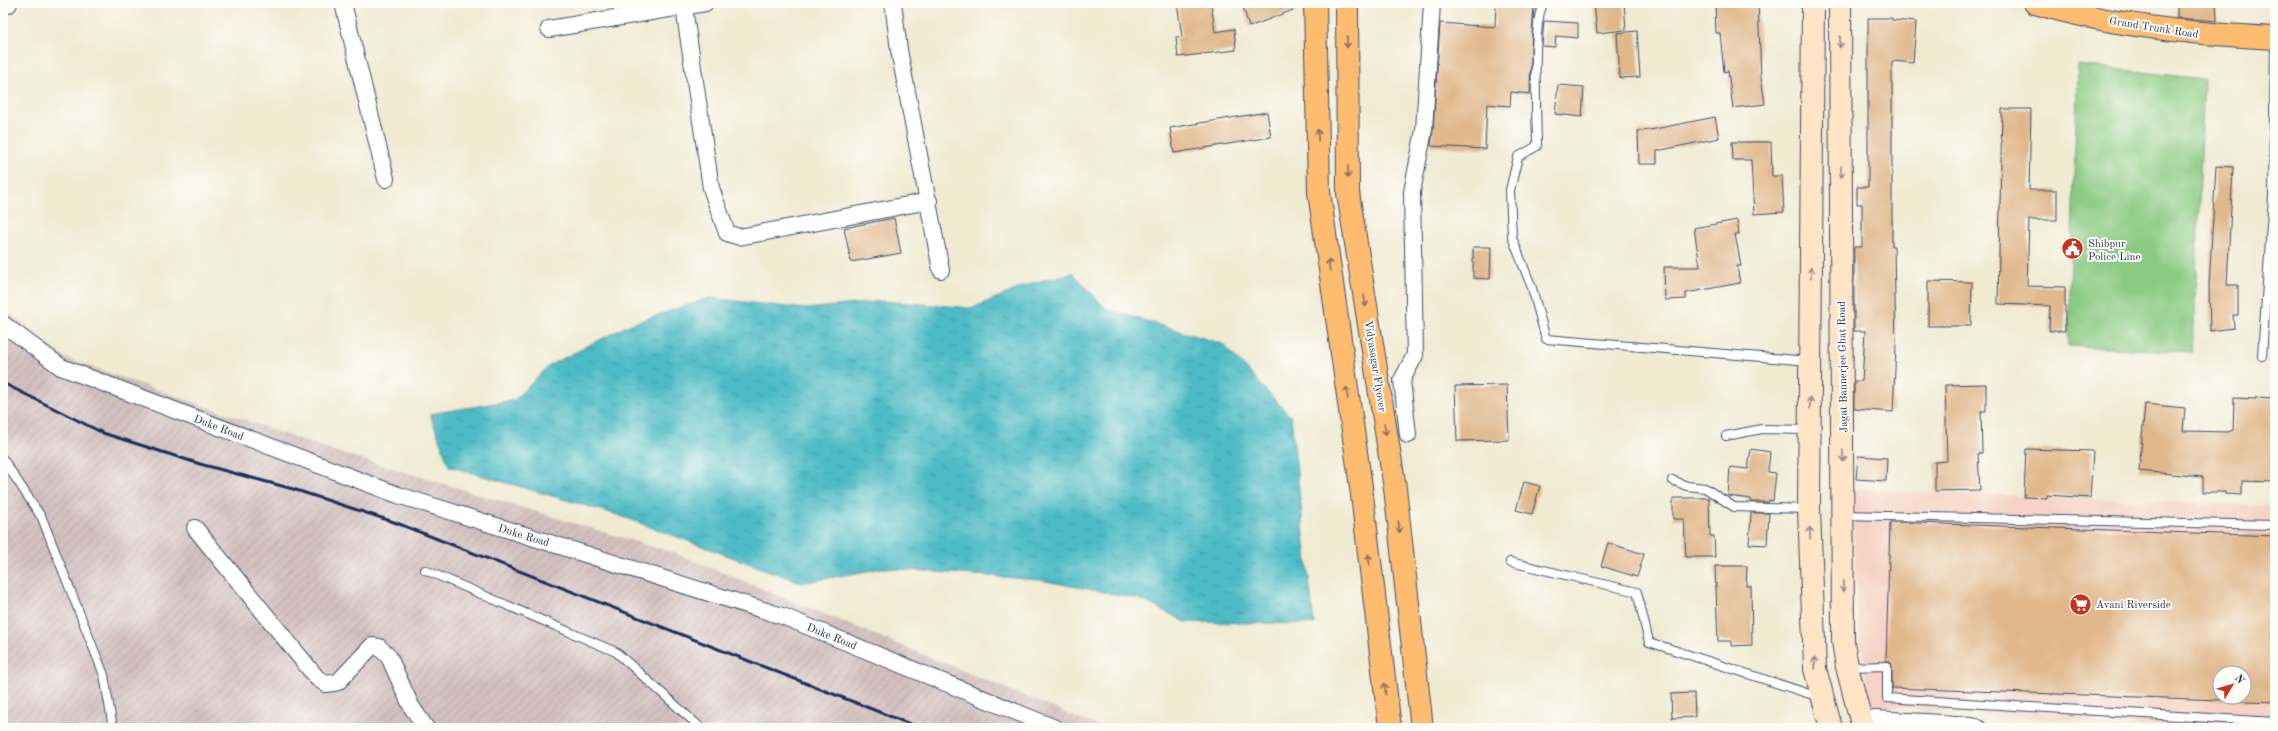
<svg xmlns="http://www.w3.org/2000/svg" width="2278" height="731" viewBox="0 0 2278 731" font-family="'Old Standard TT',serif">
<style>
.built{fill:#f5d2c3;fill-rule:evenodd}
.industrial{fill:url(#industrial-furrows)}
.green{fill:#8aca82;stroke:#527c70}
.water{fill:url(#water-ripples);stroke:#347592}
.building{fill:#e0b88c;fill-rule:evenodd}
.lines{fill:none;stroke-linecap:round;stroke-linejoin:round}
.service-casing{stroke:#3b4b6f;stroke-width:10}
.minor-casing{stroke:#3b4b6f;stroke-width:18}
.tertiary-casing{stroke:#3b4b6f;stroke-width:22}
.secondary-casing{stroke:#3b4b6f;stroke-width:24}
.primary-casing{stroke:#3b4b6f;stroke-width:24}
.trunk-casing{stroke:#3b4b6f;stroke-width:24}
.service{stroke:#fff;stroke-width:8}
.minor{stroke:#fff;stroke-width:16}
.tertiary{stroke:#fff;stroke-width:20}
.secondary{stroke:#ffe4c6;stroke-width:22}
.primary{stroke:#febc70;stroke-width:22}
.trunk{stroke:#febc70;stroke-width:22}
.rail{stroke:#1b2f5e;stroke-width:3}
.oneway{stroke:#816e66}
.oneway2{stroke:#8d8a92}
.labels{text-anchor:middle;stroke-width:4;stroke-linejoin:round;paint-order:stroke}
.street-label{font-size:11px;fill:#1b2f5e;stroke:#fdfcf7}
.poi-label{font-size:11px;fill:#1b2f5e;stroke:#fdfcf7;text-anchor:start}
</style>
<defs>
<pattern id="industrial-furrows" width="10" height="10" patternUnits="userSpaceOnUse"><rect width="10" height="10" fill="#d1bfbd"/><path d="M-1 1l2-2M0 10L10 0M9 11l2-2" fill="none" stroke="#b3a4a5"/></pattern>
<pattern id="water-ripples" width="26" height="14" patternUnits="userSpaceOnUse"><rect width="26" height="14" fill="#4dbbc5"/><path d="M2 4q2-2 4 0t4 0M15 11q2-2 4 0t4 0" fill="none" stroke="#3f98a3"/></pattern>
</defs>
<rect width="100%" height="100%" fill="#fdfcf7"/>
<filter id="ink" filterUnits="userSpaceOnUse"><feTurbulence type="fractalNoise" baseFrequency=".025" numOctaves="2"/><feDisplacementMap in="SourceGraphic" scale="8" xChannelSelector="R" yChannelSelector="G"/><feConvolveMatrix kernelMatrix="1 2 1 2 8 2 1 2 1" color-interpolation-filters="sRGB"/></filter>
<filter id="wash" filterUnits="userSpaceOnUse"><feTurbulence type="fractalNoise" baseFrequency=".012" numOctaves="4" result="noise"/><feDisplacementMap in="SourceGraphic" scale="16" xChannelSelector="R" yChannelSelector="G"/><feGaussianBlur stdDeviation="0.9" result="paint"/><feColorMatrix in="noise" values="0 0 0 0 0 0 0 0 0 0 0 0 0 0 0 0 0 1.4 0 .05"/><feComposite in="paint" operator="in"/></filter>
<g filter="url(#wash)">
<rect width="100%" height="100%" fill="#f0ead1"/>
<!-- built -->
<path class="built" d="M1852 489 2275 506V728H2176L1871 706 1858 626ZM2220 673H2244V697H2220Z"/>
<!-- industrial -->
<polygon class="industrial" points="3,309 65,358 331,450 677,554 1103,728 3,728"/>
<!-- green -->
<polygon class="green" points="2078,65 2204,79 2193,352 2068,346"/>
<!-- water -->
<polygon class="water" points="1073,273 1106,309 1223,344 1291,417 1314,624 1186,622 1140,599 1040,580 883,568 802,583 618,515 449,466 430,414 514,400 550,365 631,324 709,298 806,309 883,301 972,308 1035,282"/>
<g id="blocks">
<!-- building -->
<g class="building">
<polygon points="1177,3 1211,3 1215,32 1234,29 1236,50 1178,57 1176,37 1182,36"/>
<polygon points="1242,3 1303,3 1303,6 1249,27"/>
<polygon points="1594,3 1624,3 1626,30 1597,33"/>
<polygon points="1715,3 1758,3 1761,77 1765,104 1733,108 1728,71 1724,72 1720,33 1716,33"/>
<polygon points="2177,3 2216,3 2217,21 2177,18"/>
<polygon points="1496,4 1534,7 1531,48 1530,94 1511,92 1510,106 1487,104 1485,149 1431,146 1433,131 1440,23 1495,27"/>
<polygon points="1868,18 1892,18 1892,20 1916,22 1913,63 1892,61 1892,246 1894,246 1896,346 1893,412 1854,409 1854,381 1862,381 1865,331 1854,331 1854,247 1862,247 1862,204 1857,204 1857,187 1868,187"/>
<polygon points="1544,21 1578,23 1578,38 1556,36 1555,47 1542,46"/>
<polygon points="1637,31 1640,77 1620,78 1617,33"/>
<polygon points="1558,85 1584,87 1582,117 1555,114"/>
<polygon points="2002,109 2031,109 2029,190 2057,190 2057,220 2029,220 2027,286 2065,287 2065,331 2049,331 2050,306 1998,304"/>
<polygon points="1267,112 1271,137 1174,153 1170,128"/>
<polygon points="1715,117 1719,138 1657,151 1657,164 1639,164 1638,131 1650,130"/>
<polygon points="1732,142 1771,142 1772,176 1782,176 1784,212 1754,214 1751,160 1733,160"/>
<polygon points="2216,166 2233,167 2227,285 2238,285 2238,315 2233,315 2234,328 2210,331 2209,285"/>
<polygon points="894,218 901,253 851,262 844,228"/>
<polygon points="1737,220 1739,234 1735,234 1741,266 1737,266 1740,283 1686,293 1686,299 1665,300 1664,267 1700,267 1694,228"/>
<polygon points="1473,247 1491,247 1490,279 1473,278"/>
<polygon points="1928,281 1972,282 1971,326 1928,326"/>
<polygon points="1986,384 1986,411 1981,411 1982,453 1978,453 1980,490 1935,491 1935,462 1947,461 1945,385"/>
<polygon points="1507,385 1509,440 1457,441 1455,386"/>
<polygon points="2256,397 2275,398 2275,482 2242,481 2242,495 2225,494 2225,492 2203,492 2203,477 2139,471 2145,404 2185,408 2183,431 2228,432 2233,430 2234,398 2256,399"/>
<polygon points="1751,449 1770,452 1768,472 1776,473 1773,501 1769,500 1769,502 1751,502 1751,499 1728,496 1730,467 1748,469"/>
<polygon points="2026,449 2093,451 2090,498 2047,495 2047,498 2024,497"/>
<polygon points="1858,456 1887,458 1886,481 1856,479"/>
<polygon points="1524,482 1540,486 1532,514 1516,510"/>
<polygon points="1673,498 1709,498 1710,536 1714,536 1715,557 1686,557 1684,519 1673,519"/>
<polygon points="1751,513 1769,513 1767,545 1749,544"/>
<path d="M1890 522 2275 536V702L1892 688V666L1890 661H1886ZM2220 673H2244V697H2220Z"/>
<polygon points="1608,543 1644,554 1637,577 1601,566"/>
<polygon points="1715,566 1747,566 1746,586 1751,586 1752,645 1731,646 1731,641 1718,641"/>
<polygon points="1694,693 1695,717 1672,718 1671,694"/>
</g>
</g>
</g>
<g filter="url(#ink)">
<use href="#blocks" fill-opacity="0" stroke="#3b4b6f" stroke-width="1"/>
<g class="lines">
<defs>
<g id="service">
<path d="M1544 3C1531 20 1537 120 1537 146L1518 157 1510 190 1512 237 1532 288 1546 339 1809 361"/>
<polyline points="2262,356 2273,197 2275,39"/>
<polyline points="1726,436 1762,429 1809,430"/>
<polyline points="3,459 42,518 104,675 113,728"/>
<polyline points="1672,480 1687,486 1705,488 1734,507 1808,509"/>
<polyline points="1844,515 2275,525"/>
<polyline points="1510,562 1637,592 1649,642 1819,697"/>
<polyline points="425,570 616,652 701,728"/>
<polyline points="1848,667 1887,666 1887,698 2275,722"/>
</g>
<g id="minor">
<polyline points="343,3 386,179"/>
<polyline points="893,3 899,50 941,270"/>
<polyline points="684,8 711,188 727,233 739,237 929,201"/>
<polyline points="549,29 705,3"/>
<polyline points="3,324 61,367 398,495 785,617 1055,728"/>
<polyline points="1408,435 1402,380 1415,355 1412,192 1424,130 1432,3"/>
<polyline points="195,528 317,678 326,684 338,682 372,646 379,647 389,657 411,706 426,728"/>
<polyline points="1860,718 1972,725 1978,728"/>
</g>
<polyline id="tertiary" points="3,4 7,3"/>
<g id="secondary">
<polyline points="1813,3 1809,509 1815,669 1831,728"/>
<polyline points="1840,3 1843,641 1847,667 1863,728"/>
</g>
<path id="primary" d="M2035 3C2112 26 2195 34 2275 38"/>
<g id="trunk">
<polyline points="1315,3 1319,192 1361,487 1390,728"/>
<polyline points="1347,3 1348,193 1395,488 1422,728"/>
</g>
</defs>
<!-- service casing -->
<use href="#service" class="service-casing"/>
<!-- minor casing -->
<use href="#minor" class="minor-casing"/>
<!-- tertiary casing -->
<use href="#tertiary" class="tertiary-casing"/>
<!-- secondary casing -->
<use href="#secondary" class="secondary-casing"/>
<!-- primary casing -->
<use href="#primary" class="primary-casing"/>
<!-- trunk casing -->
<use href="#trunk" class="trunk-casing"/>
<!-- service -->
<use href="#service" class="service"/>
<!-- minor -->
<use href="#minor" class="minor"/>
<!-- tertiary -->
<use href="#tertiary" class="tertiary"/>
<!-- secondary -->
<use href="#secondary" class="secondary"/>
<!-- primary -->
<use href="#primary" class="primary"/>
<!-- trunk -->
<use href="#trunk" class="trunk"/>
<!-- rail -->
<polyline class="rail" points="3,383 103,433 200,464 293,489 394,522 920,728"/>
</g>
<!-- one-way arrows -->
<defs><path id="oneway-shaft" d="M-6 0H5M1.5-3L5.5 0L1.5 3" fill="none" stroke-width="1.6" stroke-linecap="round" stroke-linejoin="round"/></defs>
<g class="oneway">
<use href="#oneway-shaft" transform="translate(1347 42) rotate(90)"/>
<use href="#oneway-shaft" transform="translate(1318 135) rotate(-91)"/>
<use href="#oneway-shaft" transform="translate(1348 172) rotate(90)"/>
<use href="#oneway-shaft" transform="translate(1329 265) rotate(-98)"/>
<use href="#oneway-shaft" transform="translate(1365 301) rotate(81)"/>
<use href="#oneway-shaft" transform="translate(1347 393) rotate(-98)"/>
<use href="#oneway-shaft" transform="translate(1385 429) rotate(81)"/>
<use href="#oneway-shaft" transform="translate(1399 527) rotate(83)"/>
<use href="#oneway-shaft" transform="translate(1369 560) rotate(-97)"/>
<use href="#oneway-shaft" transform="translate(1385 689) rotate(-97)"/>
</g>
<g class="oneway2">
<use href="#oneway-shaft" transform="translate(1840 42) rotate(90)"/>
<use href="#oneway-shaft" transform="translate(1841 172) rotate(90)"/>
<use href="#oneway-shaft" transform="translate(1811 273) rotate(-89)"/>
<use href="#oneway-shaft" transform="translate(1810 403) rotate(-89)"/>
<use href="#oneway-shaft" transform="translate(1843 456) rotate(89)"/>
<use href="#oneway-shaft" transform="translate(1810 533) rotate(-93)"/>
<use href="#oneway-shaft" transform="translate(1843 586) rotate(90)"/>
<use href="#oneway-shaft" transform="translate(1815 663) rotate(-93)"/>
</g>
</g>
<!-- icons -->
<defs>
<symbol id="civic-disc" viewBox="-11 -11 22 22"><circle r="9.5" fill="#c8321e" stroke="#fdfcf7"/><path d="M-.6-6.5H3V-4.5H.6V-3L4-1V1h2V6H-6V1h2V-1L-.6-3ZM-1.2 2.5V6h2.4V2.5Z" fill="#fff"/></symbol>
<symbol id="supermarket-disc" viewBox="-11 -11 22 22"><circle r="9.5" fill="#c8321e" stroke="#fdfcf7"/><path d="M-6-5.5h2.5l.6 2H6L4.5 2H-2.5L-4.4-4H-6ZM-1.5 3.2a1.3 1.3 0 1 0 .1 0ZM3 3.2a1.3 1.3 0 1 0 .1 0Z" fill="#fff"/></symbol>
</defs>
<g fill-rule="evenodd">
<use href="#civic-disc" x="2060" y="236" width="25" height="25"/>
<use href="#supermarket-disc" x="2068" y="592" width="25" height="25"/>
</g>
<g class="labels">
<!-- street labels -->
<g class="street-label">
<text transform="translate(2154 27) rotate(9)" y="4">Grand Trunk Road</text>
<text transform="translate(1376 366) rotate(81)" y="4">Vidyasagar Flyover</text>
<text transform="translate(1842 367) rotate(-91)" y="4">Jagat Bannerjee Ghat Road</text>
<text transform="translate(219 427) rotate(21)" y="4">Duke Road</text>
<text transform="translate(524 535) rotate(17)" y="4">Duke Road</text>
<text transform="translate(832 636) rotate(22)" y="4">Duke Road</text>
</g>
<!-- poi labels -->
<g class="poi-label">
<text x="2088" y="247">Shibpur<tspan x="2088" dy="13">Police Line</tspan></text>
<text x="2096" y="608">Avani Riverside</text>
</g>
</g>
<!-- margin -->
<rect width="2278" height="731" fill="none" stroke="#fdfcf7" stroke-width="16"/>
<!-- north arrow -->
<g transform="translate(2232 685) rotate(52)"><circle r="19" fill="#fdfcf7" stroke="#a3aaba"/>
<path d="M0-3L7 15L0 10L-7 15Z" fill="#c8321e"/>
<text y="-6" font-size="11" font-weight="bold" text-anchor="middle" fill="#1b2f5e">N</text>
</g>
</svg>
